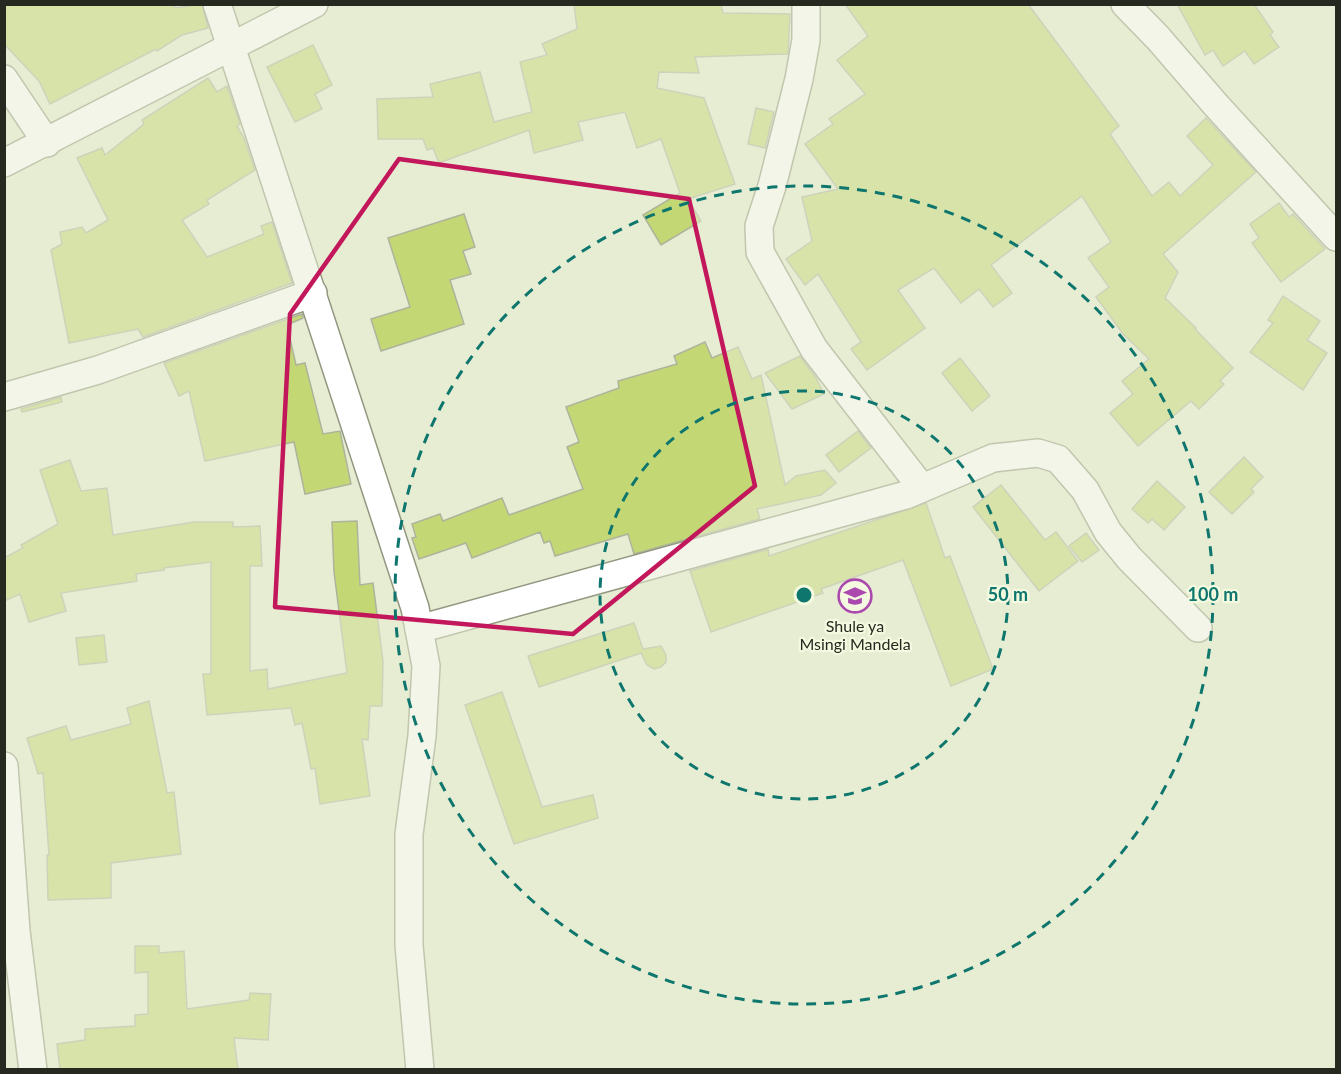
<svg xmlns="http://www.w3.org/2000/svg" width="1341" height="1074" viewBox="0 0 1341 1074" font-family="Lato,sans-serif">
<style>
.building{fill:#c3d774;stroke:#aeb49c;stroke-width:1.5}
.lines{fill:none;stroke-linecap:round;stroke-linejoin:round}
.minor-casing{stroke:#929880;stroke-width:30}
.minor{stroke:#fff;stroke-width:27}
.marked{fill:none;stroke:#c2185b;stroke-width:4.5;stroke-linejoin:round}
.ring{fill:none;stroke:#0f766e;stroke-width:3;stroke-dasharray:10 8}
.labels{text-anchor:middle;stroke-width:4.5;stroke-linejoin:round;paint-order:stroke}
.poi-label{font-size:16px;fill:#26291f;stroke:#f4fae0}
.centre{fill:#0f766e;stroke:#f4fae0;stroke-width:3}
.ring-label{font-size:18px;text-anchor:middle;font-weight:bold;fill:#0f766e;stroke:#f4fae0;stroke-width:4.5;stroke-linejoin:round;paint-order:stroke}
</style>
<rect width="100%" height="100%" fill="#e7edd3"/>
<!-- building -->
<g class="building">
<polygon points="4,4 173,4 175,8 202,4 208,28 182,35 157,51 156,49 50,104 39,81 4,44"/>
<polygon points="574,4 721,4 723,13 790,14 788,54 695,57 699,73 659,72 657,88 704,98 735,184 688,199 701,221 661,245 643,215 680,193 661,139 637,148 625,112 578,122 583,140 534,153 529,130 439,163 433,148 427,150 423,139 378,139 377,99 433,97 430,84 480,72 494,122 532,112 520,62 547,55 542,44 577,29"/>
<polygon points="845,4 1028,4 1119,126 1110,134 1152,196 1169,182 1180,196 1213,165 1187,136 1206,118 1256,172 1163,254 1178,272 1165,298 1196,328 1195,329 1233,368 1220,381 1224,384 1199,409 1191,401 1138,446 1110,413 1133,394 1122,381 1149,359 1123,334 1096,297 1109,287 1088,258 1111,242 1082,196 991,265 1012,293 993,307 979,289 961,303 934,268 898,290 925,328 867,370 851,349 861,342 818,274 805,285 786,259 812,241 802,197 838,189 805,144 833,124 829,119 865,94 837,60 868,36"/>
<polygon points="1177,4 1254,4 1273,32 1270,35 1279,47 1254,64 1245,51 1223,66 1213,50 1205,55"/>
<polygon points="313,45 332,85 315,94 322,109 295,122 267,67"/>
<polygon points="208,78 217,92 227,86 240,124 237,126 244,138 255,170 207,200 209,204 182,220 207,257 264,234 261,226 272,222 292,283 143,337 138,329 69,343 51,250 62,244 60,232 82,227 86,233 108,220 77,158 102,148 105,155 144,124 142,120"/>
<polygon points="756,108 774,112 765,148 748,144"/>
<polygon points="1279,203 1289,217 1293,214 1325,249 1281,282 1252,243 1259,238 1250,224"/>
<polygon points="464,214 475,247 463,251 471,274 450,280 464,324 381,351 371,319 410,307 388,238"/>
<polygon points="1283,296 1320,321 1307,340 1327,353 1303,390 1250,352 1273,323 1268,320"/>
<polygon points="302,314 303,318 287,325 296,365 305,363 323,434 340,431 351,484 305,494 294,442 205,461 189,391 179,396 164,363"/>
<polygon points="705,342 712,358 738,347 752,379 761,375 785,485 796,476 825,470 836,483 821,495 757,509 760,519 634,554 628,534 555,556 550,541 544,543 540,532 472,558 466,543 419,559 412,538 416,537 412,524 440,514 443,521 502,498 509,515 583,489 567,447 579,442 566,407 619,388 618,381 677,364 674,356"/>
<polygon points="800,356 816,378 824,394 792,409 765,373"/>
<polygon points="960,358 990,396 972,411 942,373"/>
<polygon points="61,397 62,402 22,412 21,409"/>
<polygon points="858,431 871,448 839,472 826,455"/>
<polygon points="1244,457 1263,477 1251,489 1254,492 1232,514 1209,492"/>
<polygon points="70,460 81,491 107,488 113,535 194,522 233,522 233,527 260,526 262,566 250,566 250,671 267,669 268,689 347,673 334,572 332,522 357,521 360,585 373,583 383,661 382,706 370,706 368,740 362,739 370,796 320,804 315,768 311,769 302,723 295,725 291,708 207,715 203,674 211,674 211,562 164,568 164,570 136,574 137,581 61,593 66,611 29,622 20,594 4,601 4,558 23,548 21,545 58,524 40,470"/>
<polygon points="1157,481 1185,507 1164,530 1152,519 1148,523 1132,509"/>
<polygon points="1001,485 1045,540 1056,532 1078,561 1039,591 973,507"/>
<polygon points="926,503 945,558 950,556 993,669 951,686 903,560 821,589 823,593 711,632 690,571 768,549 769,556"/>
<polygon points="1086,533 1099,550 1082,562 1069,546"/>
<polygon points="634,623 643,649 661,646 666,655 666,662 661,667 654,669 647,665 641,653 539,687 528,656"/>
<polygon points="104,635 107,662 79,665 76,638"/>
<polygon points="502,692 542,807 593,795 598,818 514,844 465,705"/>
<polygon points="149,701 167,793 174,792 181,854 111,863 111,898 48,900 47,855 49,855 43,773 38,774 27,738 66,726 71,740 131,724 127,708"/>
<polygon points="135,946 159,946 159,953 184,951 187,1009 249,1000 250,993 271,994 268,1040 234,1038 238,1070 60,1070 57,1044 85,1040 85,1029 135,1026 135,1015 148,1014 148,972 135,973"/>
</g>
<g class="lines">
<defs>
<g id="minor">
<polyline points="217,4 415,608 426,666 422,736 409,834 409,945 420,1070"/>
<polyline points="806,4 806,40 799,79 772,186 759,226 760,252 814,349 922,488"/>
<polyline points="1125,4 1158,38 1215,104 1336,237"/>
<polyline points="4,79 47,143"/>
<polyline points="4,163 314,4"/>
<polyline points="4,397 98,370 313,293"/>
<polyline points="419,629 906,495 993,458 1038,453 1058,459 1085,490 1108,532 1129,558 1198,628"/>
<polyline points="4,766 16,931 33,1070"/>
</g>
</defs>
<!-- minor casing -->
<use href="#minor" class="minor-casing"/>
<!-- minor -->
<use href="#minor" class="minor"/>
</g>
<!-- marked area -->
<path d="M0 0H1341V1074H0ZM399 159 689 199 755 486 573 634 275 607 290 314Z" fill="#e7edd3" fill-opacity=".55" fill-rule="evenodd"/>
<path class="marked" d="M399 159 689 199 755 486 573 634 275 607 290 314Z"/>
<!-- distance rings -->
<g class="ring">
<circle cx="804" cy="595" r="204"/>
<circle cx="804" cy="595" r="409"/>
</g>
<!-- icons -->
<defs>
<symbol id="school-ring" viewBox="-11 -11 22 22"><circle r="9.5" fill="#f4fae0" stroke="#ab49af" stroke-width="1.5"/><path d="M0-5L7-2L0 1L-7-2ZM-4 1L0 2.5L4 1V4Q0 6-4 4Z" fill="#ab49af"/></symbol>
</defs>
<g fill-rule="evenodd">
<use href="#school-ring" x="836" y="577" width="38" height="38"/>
</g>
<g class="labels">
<!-- poi labels -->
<g class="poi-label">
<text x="855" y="632">Shule ya<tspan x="855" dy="18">Msingi Mandela</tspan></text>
</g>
</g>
<circle cx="804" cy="595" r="9" class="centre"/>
<g class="ring-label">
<text x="1008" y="601">50 m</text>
<text x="1213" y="601">100 m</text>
</g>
<!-- border -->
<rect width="1341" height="1074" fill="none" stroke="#26291f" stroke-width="12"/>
</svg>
